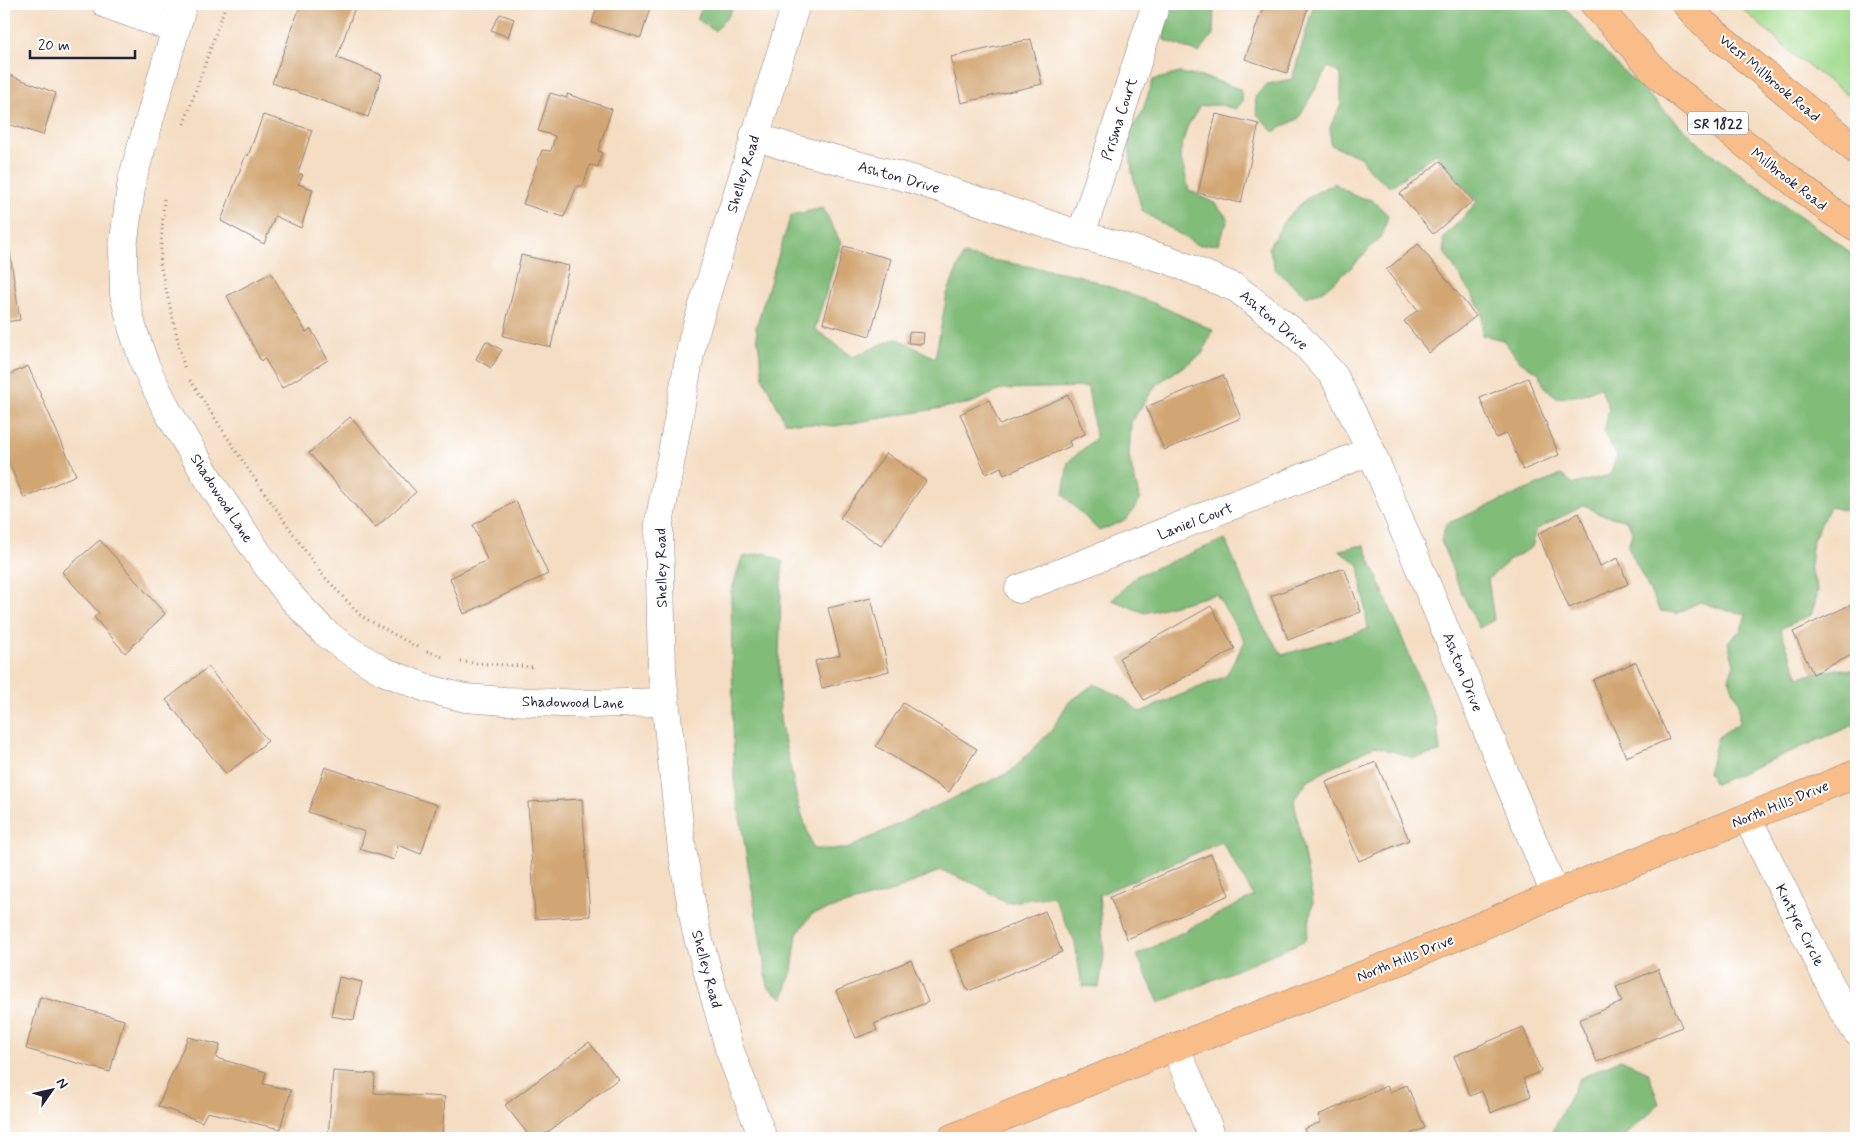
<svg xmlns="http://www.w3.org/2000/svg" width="1860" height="1142" viewBox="0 0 1860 1142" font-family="Mynerve,sans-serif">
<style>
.green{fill:#a2dc8e;stroke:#627f64}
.forest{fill:#81bc79;stroke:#526f5a}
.building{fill:#d2a672}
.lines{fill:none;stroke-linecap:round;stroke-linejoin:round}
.minor-casing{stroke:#8b807e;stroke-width:29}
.major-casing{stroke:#8b807e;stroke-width:29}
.path{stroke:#8b807e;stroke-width:3;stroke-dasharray:1 4;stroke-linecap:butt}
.minor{stroke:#fff;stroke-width:28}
.major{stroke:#f8bd89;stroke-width:28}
.labels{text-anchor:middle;stroke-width:4;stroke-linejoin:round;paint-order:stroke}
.shield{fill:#fff;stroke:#646476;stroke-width:1}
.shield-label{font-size:14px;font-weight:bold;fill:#22223b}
.street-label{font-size:15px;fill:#22223b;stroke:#fff}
</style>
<rect width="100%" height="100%" fill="#fff"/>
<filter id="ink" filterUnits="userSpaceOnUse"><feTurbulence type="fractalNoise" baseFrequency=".02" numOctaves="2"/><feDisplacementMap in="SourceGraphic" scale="10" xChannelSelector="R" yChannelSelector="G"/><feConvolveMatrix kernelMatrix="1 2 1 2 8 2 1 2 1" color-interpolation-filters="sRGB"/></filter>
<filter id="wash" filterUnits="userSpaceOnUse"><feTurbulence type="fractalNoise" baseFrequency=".0096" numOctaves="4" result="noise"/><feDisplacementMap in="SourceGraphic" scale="20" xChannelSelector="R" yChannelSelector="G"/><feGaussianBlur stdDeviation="1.12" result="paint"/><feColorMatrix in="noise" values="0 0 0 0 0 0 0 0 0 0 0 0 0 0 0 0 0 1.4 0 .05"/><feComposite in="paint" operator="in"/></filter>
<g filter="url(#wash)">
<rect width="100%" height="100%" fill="#f4ddc2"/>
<!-- green -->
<polygon class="green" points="1737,4 1856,4 1856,101 1796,57"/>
<!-- forest -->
<g class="forest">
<polygon points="704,4 734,4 729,15 715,31 697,19"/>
<polygon points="1170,4 1217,4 1214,7 1213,34 1199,53 1164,40 1165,22"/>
<polygon points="1314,4 1561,4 1620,68 1703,147 1856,256 1856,513 1830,507 1813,540 1810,566 1818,592 1811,615 1780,629 1799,677 1836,669 1856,670 1856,724 1715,784 1708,773 1718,737 1739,723 1739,704 1729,679 1734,664 1728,642 1741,630 1746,614 1725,610 1700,602 1677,613 1660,611 1628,547 1632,532 1628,521 1599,514 1585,505 1537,529 1532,547 1510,560 1488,579 1494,620 1479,628 1460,589 1441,541 1446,524 1561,475 1574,484 1610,475 1617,456 1604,433 1609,408 1600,387 1581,395 1558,398 1544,387 1539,373 1520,362 1503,340 1482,335 1482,311 1444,252 1443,238 1477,202 1436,153 1390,187 1370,171 1360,157 1331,145 1330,127 1341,105 1341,74 1328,67 1298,119 1273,132 1257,114 1255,97 1267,84 1292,79"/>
<polygon points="1180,73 1211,79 1240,89 1243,101 1236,109 1220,105 1200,106 1187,127 1180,154 1189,190 1216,204 1228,219 1218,244 1197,245 1142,211 1132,172 1128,133 1141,115 1153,80"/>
<polygon points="1334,183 1355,196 1372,200 1388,215 1383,234 1353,266 1324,290 1306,297 1275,269 1269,247 1286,218 1308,197"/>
<polygon points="823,208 841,243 815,329 853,357 896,338 935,358 947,294 963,255 1078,275 1156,304 1213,330 1202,354 1157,384 1131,422 1129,457 1140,500 1126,520 1099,531 1063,495 1068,462 1096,438 1088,387 1003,389 971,403 835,426 785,422 763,378 756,327 791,215"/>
<polygon points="1225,539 1260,621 1282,655 1368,629 1359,565 1339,550 1364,545 1437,723 1440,752 1414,758 1375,746 1308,780 1294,800 1313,902 1306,940 1159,1003 1137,955 1254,896 1222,842 1099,895 1104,956 1099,987 1082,986 1075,943 1053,896 1006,903 979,886 941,870 894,891 812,914 797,934 792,970 783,998 768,987 734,780 731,593 742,557 765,553 783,562 781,583 779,664 780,720 797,799 813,849 847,849 908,819 1010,772 1051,731 1068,703 1094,684 1121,697 1140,712 1226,676 1245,641 1216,594 1145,613 1112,600 1136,576"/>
<polygon points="1621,1059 1648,1072 1659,1104 1622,1138 1549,1138 1579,1079"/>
</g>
<g id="blocks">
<!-- building -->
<g class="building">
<polygon points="301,4 356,4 337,58 382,75 368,117 272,83"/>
<polygon points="598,4 651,4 641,38 592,23"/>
<polygon points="1264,4 1309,4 1287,73 1245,59"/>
<polygon points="500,14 514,19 508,37 491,30"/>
<polygon points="1031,39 1042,84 961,103 951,57"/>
<polygon points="4,73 56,93 43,135 4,123"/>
<polygon points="550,93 567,98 567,94 612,109 598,151 602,152 598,167 590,165 583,186 577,186 564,217 523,204 542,150 551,151 555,136 538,131"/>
<polygon points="1216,114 1259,124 1241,203 1198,193"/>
<polygon points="263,115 312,130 298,173 303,175 298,184 313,189 301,228 275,216 264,244 221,221 246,154 248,156"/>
<polygon points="1440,161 1473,201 1433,234 1400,194"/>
<polygon points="4,226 6,226 20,320 4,322"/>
<polygon points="1418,244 1476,316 1429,353 1404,321 1418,310 1386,270"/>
<polygon points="844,246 891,259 870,336 823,323"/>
<polygon points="521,255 569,266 551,347 503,336"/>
<polygon points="271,273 306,332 311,329 328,360 282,388 264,358 261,361 227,296"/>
<polygon points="909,332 924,333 923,344 908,343"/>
<polygon points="486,341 502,350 491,368 476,359"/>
<polygon points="28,366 76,475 24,498 4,452 4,377"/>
<polygon points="1223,375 1241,418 1164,450 1146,407"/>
<polygon points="1528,378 1559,455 1523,470 1507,433 1496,438 1480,398"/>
<polygon points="1068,395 1085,434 1069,441 1071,446 1004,475 1001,467 986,474 960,414 989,400 1000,425"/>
<polygon points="350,417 416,492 375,528 309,453"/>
<polygon points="886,453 926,481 881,546 840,518"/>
<polygon points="516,501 548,574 464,614 450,578 487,560 473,525"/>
<polygon points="1579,513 1600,566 1618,558 1628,584 1569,608 1538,534"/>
<polygon points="100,540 165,614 125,653 94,617 99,613 62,572"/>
<polygon points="1344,568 1361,612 1288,640 1271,596"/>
<polygon points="871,598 889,671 822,688 815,661 840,655 828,608"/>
<polygon points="1856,602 1856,653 1813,674 1793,632"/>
<polygon points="1211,606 1235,649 1144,700 1119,658"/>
<polygon points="1636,662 1669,739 1626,757 1593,680"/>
<polygon points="208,667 268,741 226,774 166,700"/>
<polygon points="903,703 977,749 949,792 876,746"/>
<polygon points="1376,762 1409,840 1359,861 1326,782"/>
<polygon points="325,767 437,805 421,854 398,845 394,860 360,849 365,832 308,812"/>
<polygon points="582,799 590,916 535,919 528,802"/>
<polygon points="1211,854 1229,895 1127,939 1110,897"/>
<polygon points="1045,911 1062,952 968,991 951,950"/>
<polygon points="911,960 928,1002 874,1024 877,1030 856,1038 836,991"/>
<polygon points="1658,969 1682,1027 1597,1062 1579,1020 1622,1002 1616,987"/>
<polygon points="339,977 362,982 354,1020 331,1016"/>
<polygon points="40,997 124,1020 110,1072 26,1049"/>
<polygon points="1523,1027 1541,1071 1523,1079 1531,1096 1491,1113 1482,1091 1470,1096 1454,1056"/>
<polygon points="188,1037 220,1045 216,1058 266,1072 263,1084 291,1090 280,1129 207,1112 202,1122 158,1106"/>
<polygon points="589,1042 618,1079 540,1138 531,1138 505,1105"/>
<polygon points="333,1071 375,1074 374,1093 445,1097 442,1138 328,1138"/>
<polygon points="1407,1085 1425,1128 1401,1138 1308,1138 1304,1129 1321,1122 1318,1115 1387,1086 1390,1092"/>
</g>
</g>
</g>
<g filter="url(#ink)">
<use href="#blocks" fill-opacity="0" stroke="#8b807e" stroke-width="1"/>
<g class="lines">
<defs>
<g id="minor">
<polyline points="106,4 175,29"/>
<polyline points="183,4 132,180 123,247 124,294 133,330 145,365 167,410 214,488 262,559 292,598 323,631 347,649 383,671 429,689 465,698 505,701 589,704 664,702"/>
<polyline points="754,136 791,148 912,179 1081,235 1169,260 1236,288 1296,334 1334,376 1371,451 1555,894"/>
<polyline points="1081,235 1156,4"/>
<polyline points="1019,589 1371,451"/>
<polyline points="1747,817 1842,1008 1856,1031"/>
<polyline points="1175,1047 1197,1097 1212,1138"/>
<polyline points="763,1138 729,1048 696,930 682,850 662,672 659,524 693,338 796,4"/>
</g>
<g id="major">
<polyline points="1594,4 1663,80 1831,211 1856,227"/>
<polyline points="1686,4 1703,23 1856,150"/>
<polyline points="952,1138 1142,1060 1402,960 1555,894 1856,774"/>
</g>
</defs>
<!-- minor casing -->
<use href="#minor" class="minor-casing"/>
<!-- major casing -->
<use href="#major" class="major-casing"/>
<!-- path -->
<g class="path">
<polyline points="184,124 226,4"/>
<polyline points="164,199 160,264 185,370"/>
<polyline points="190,380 244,463 320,572 361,616 417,647"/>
<polyline points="427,651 445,658"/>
<polyline points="461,662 534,667"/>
</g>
<!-- minor -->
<use href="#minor" class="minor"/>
<!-- major -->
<use href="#major" class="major"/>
</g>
</g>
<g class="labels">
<!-- shield labels -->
<rect class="shield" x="1688" y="111.5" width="60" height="23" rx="4"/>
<g class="shield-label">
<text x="1718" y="128">SR 1822</text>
</g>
<!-- street labels -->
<g class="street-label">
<text transform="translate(1770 78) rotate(40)" y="5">West Millbrook Road</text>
<text transform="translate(1119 119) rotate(-72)" y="5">Prisma Court</text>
<text transform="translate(743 174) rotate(-73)" y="5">Shelley Road</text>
<text transform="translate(899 177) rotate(16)" y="5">Ashton Drive</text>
<text transform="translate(1789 179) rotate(38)" y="5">Millbrook Road</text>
<text transform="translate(1274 320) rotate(40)" y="5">Ashton Drive</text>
<text transform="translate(222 498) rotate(57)" y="5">Shadowood Lane</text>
<text transform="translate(1195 521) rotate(-21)" y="5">Laniel Court</text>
<text transform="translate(661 568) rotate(-91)" y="5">Shelley Road</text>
<text transform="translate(1463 672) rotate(68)" y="5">Ashton Drive</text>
<text transform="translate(573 702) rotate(1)" y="5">Shadowood Lane</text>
<text transform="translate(1780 804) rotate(-22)" y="5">North Hills Drive</text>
<text transform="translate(1800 925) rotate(63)" y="5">Kintyre Circle</text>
<text transform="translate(1405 958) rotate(-22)" y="5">North Hills Drive</text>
<text transform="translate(707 969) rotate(75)" y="5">Shelley Road</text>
</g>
</g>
<!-- margin -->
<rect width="1860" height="1142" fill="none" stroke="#fff" stroke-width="20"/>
<!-- north arrow -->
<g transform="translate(52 1090) rotate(56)" stroke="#ffffff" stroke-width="4" paint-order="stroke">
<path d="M0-4L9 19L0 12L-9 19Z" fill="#22223b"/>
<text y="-8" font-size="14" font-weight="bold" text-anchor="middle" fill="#22223b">N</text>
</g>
<!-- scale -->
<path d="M30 50v8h105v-8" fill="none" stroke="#22223b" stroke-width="2.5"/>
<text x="38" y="50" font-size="15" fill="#22223b" stroke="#ffffff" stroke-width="4" paint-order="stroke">20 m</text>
</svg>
